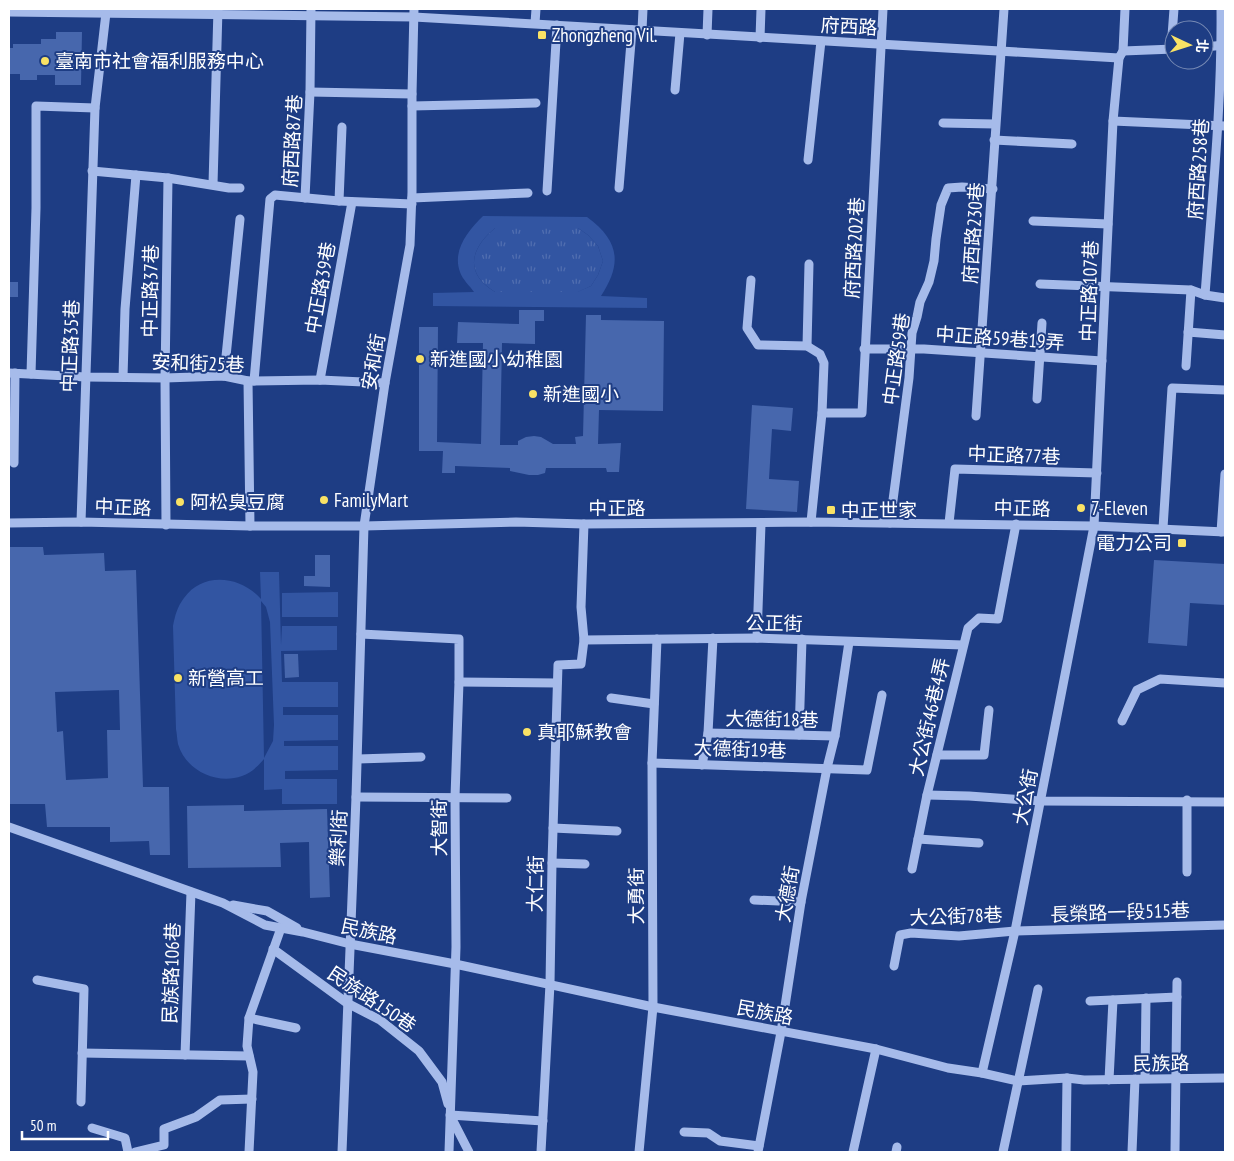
<svg xmlns="http://www.w3.org/2000/svg" width="1234" height="1161" viewBox="0 0 1234 1161" font-family="'PT Sans Narrow','Noto Sans TC',sans-serif">
<style>
.grass{fill:url(#grass-tufts)}
.park{fill:#3255a2;fill-rule:evenodd}
.building{fill:#4767ad;fill-rule:evenodd}
.lines{fill:none;stroke-linecap:round;stroke-linejoin:round}
.minor{stroke:#a6bbea;stroke-width:9}
.poi-dot{fill:#f9e265;stroke:#1e3d84;stroke-width:2}
.labels{text-anchor:middle;stroke-width:4;stroke-linejoin:round;paint-order:stroke}
.street-label{font-size:19px;fill:#fff;stroke:#1e3d84}
.poi-label{font-size:19px;fill:#fff;stroke:#1e3d84;text-anchor:start}
</style>
<defs>
<pattern id="grass-tufts" width="24" height="20" patternUnits="userSpaceOnUse" patternTransform="scale(1.25)"><rect width="24" height="20" fill="#3255a2"/><path d="M3 7l-1-3M5 7V3M7 7l1-3M15 17l-1-3M17 17v-4M19 17l1-3" fill="none" stroke="#516eb0"/></pattern>
</defs>
<rect width="100%" height="100%" fill="#1e3d84"/>
<!-- grass -->
<path class="grass" d="M495 228H578L588 235 598 246 603 261 598 275 591 286 578 292H495C464 273 470 249 495 228Z"/>
<!-- park -->
<g class="park">
<path d="M483 216 587 217C620 241 622 264 601 296L647 298V308L433 306V293L474 292C470 286 462 279 460 272 452 250 468 231 483 216ZM495 228H578L588 235 598 246 603 261 598 275 591 286 577 292H495C464 273 470 249 495 228Z"/>
<path d="M260 572H279L281 645 282 626H337V650L281 651 282 682H338V707H283V715H338V740L284 741V746H338V770L285 771V779H337V804H282V789L264 790V759C258 766 251 773 242 776 217 785 186 771 178 744 177 739 177 734 176 729L173 626C175 616 177 607 184 598 203 571 241 576 261 599ZM261 601 266 607 270 622 274 725 273 741 264 758Z"/>
<polygon points="338,592 338,617 282,617 282,593"/>
</g>
<!-- building -->
<g class="building">
<polygon points="56,32 82,32 81,85 55,85 55,75 37,75 37,80 20,80 20,74 9,74 9,48 13,48 13,44 41,44 41,39 56,39"/>
<rect x="9" y="282" width="9" height="15"/>
<polygon points="519,310 544,310 544,321 535,321 535,344 502,343 500,445 518,445 518,441 526,437 534,436 541,437 553,444 576,444 575,437 583,436 586,315 601,315 601,320 664,321 663,411 599,410 598,444 621,443 619,472 607,472 606,468 546,468 545,473 538,475 529,475 510,471 510,468 455,466 455,473 442,473 443,451 419,451 419,327 438,327 437,442 481,444 483,343 457,343 458,322 519,324"/>
<polygon points="752,405 793,408 791,431 772,429 769,479 799,481 797,512 746,509"/>
<path d="M9 547H43L44 555 104 553 105 571 136 570 143 787H169L170 855H150L149 841 110 842V827H47L45 804H9ZM119 690 120 730H107L108 778 66 780 63 731 57 732 55 692Z"/>
<polygon points="315,555 330,555 330,587 304,586 304,576 315,576"/>
<polygon points="1154,560 1225,564 1225,605 1190,603 1187,646 1148,643"/>
<polygon points="284,654 298,654 299,677 285,678"/>
<polygon points="244,805 244,811 327,809 330,897 310,898 309,842 280,843 281,867 188,868 187,806"/>
</g>
<g class="lines">
<!-- minor -->
<g class="minor">
<polyline points="9,12 414,17 1119,58"/>
<polyline points="535,23 536,9"/>
<polyline points="642,30 643,9"/>
<polyline points="707,35 708,9"/>
<polyline points="760,38 761,9"/>
<polyline points="1204,47 1225,45"/>
<polyline points="1171,49 1174,9"/>
<polyline points="1123,51 1174,49"/>
<polyline points="675,90 680,33"/>
<polyline points="310,92 412,94"/>
<polyline points="412,106 536,103"/>
<polyline points="1113,121 1225,126"/>
<polyline points="943,123 995,124"/>
<polyline points="994,140 1072,144"/>
<polyline points="808,160 821,41"/>
<polyline points="92,171 168,178 229,188 240,188"/>
<polyline points="213,184 218,9"/>
<polyline points="619,188 632,30"/>
<polyline points="547,191 557,25"/>
<polyline points="305,198 310,92 311,9"/>
<polyline points="412,198 528,193"/>
<polyline points="339,201 342,127"/>
<polyline points="1033,221 1108,224"/>
<polyline points="751,280 747,328 758,345 807,346 820,354 824,363 822,413 811,522"/>
<polyline points="1040,284 1191,290 1205,295 1225,298"/>
<path d="M1205 295C1212 200 1222 104 1221 9"/>
<polyline points="1188,332 1225,335"/>
<polyline points="807,346 809,264"/>
<polyline points="864,349 924,349 1102,361"/>
<polyline points="1186,366 1191,290"/>
<polyline points="9,373 86,377 165,378 224,376 248,381 320,380 385,383"/>
<polyline points="31,374 36,208 36,106 95,108"/>
<polyline points="224,376 240,219"/>
<polyline points="123,377 125,309 136,175"/>
<polyline points="320,380 352,202"/>
<polyline points="248,381 250,526"/>
<polyline points="254,381 270,199 275,195 339,201 412,204"/>
<polyline points="1037,399 1042,323"/>
<polyline points="822,413 862,413 883,9"/>
<polyline points="976,416 1004,9"/>
<polyline points="14,463 15,373"/>
<polyline points="81,522 95,108 106,13"/>
<polyline points="9,523 81,522 250,526 364,526 516,522 584,524 811,522 1094,526 1225,532"/>
<polyline points="890,523 909,378 912,333 917,317 920,302 929,282 934,261 936,239 941,205 948,188 962,187 993,189"/>
<polyline points="949,523 955,469 1097,473"/>
<polyline points="166,525 165,378 168,178"/>
<polyline points="1163,528 1172,388 1225,390"/>
<polyline points="1221,532 1225,474"/>
<polyline points="361,634 459,639 459,682 455,797 456,947 449,1152"/>
<polyline points="757,638 761,524"/>
<polyline points="584,640 757,638 963,645"/>
<polyline points="459,682 557,683"/>
<polyline points="611,698 654,704"/>
<polyline points="1122,721 1137,690 1160,679 1225,683"/>
<polyline points="708,733 835,736"/>
<polyline points="799,735 802,639"/>
<polyline points="937,755 984,755 989,710"/>
<polyline points="358,759 421,757"/>
<polyline points="652,763 867,770 882,695"/>
<polyline points="702,765 708,733 713,638"/>
<polyline points="927,795 969,796 1041,801 1225,802"/>
<polyline points="356,797 507,798"/>
<polyline points="1187,800 1187,872"/>
<polyline points="9,827 223,903 265,925 303,932 350,944 455,964 653,1007 876,1049 948,1068 982,1073 1018,1081 1067,1078 1084,1080 1225,1078"/>
<polyline points="553,828 617,831"/>
<polyline points="918,839 979,843"/>
<polyline points="552,863 585,864"/>
<polyline points="912,869 927,795 968,628 979,618 998,619 1016,524"/>
<polyline points="754,900 801,902"/>
<polyline points="233,905 267,911 297,928"/>
<polyline points="273,949 347,1003 380,1020 419,1051 442,1082 448,1104"/>
<polyline points="894,966 900,935 911,933 959,936 1015,931 1225,925"/>
<polyline points="37,980 84,989 81,1102"/>
<polyline points="1090,1001 1177,997"/>
<polyline points="249,1018 296,1028"/>
<polyline points="82,1053 249,1056"/>
<polyline points="185,1055 191,892"/>
<polyline points="982,1073 1015,931 1094,526 1113,121 1119,58 1123,51 1125,9"/>
<polyline points="1145,1078 1146,998"/>
<polyline points="1109,1080 1113,1000"/>
<polyline points="450,1115 543,1121"/>
<polyline points="451,1117 469,1152"/>
<polyline points="92,1128 125,1138 128,1152"/>
<polyline points="684,1132 708,1133 720,1141 759,1146"/>
<polyline points="135,1152 164,1145 164,1129 196,1117 220,1100 252,1099"/>
<polyline points="249,1152 253,1072 247,1046 249,1018 281,928"/>
<polyline points="342,1152 356,797 364,526 385,383 410,245 412,192 412,94 414,9"/>
<polyline points="541,1152 550,984 552,863 558,665 581,664 584,640 581,607 584,524"/>
<polyline points="639,1152 653,1007 652,763 657,639"/>
<polyline points="758,1152 781,1032 801,902 827,768 835,736 849,642"/>
<polyline points="853,1152 876,1049"/>
<polyline points="896,1152 897,1147"/>
<polyline points="1003,1152 1038,989"/>
<polyline points="1066,1152 1067,1078"/>
<polyline points="1132,1152 1135,1079"/>
<polyline points="1175,1152 1177,982"/>
</g>
</g>
<!-- markers -->
<g class="poi-dot">
<rect x="537" y="30" width="10" height="10" rx="2.5"/>
<circle cx="45" cy="61" r="5"/>
<circle cx="420" cy="359" r="5"/>
<circle cx="533" cy="394" r="5"/>
<circle cx="324" cy="500" r="5"/>
<circle cx="180" cy="502" r="5"/>
<circle cx="1081" cy="508" r="5"/>
<rect x="826" y="505" width="10" height="10" rx="2.5"/>
<rect x="1177" y="538" width="10" height="10" rx="2.5"/>
<circle cx="178" cy="678" r="5"/>
<circle cx="527" cy="732" r="5"/>
</g>
<g class="labels">
<!-- street labels -->
<g class="street-label">
<text transform="translate(849 26) rotate(3)" y="7">府西路</text>
<text transform="translate(292 141) rotate(-87)" y="7">府西路87巷</text>
<text transform="translate(1198 169) rotate(-86)" y="7">府西路258巷</text>
<text transform="translate(973 233) rotate(-86)" y="7">府西路230巷</text>
<text transform="translate(854 248) rotate(-87)" y="7">府西路202巷</text>
<text transform="translate(320 288) rotate(-80)" y="7">中正路39巷</text>
<text transform="translate(150 291) rotate(-89)" y="7">中正路37巷</text>
<text transform="translate(1089 291) rotate(-88)" y="7">中正路107巷</text>
<text transform="translate(1000 338) rotate(4)" y="7">中正路59巷19弄</text>
<text transform="translate(70 346) rotate(-88)" y="7">中正路35巷</text>
<text transform="translate(896 359) rotate(-82)" y="7">中正路59巷</text>
<text transform="translate(373 362) rotate(-80)" y="7">安和街</text>
<text transform="translate(198 363) rotate(2)" y="7">安和街25巷</text>
<text transform="translate(1014 455) rotate(2)" y="7">中正路77巷</text>
<text transform="translate(123 507) rotate(2)" y="7">中正路</text>
<text x="617" y="515">中正路</text>
<text transform="translate(1022 508) rotate(1)" y="7">中正路</text>
<text transform="translate(774 623) rotate(1)" y="7">公正街</text>
<text transform="translate(929 717) rotate(-77)" y="7">大公街46巷4弄</text>
<text transform="translate(772 719) rotate(1)" y="7">大德街18巷</text>
<text transform="translate(740 749) rotate(2)" y="7">大德街19巷</text>
<text transform="translate(1025 797) rotate(-79)" y="7">大公街</text>
<text transform="translate(439 828) rotate(-90)" y="7">大智街</text>
<text transform="translate(338 838) rotate(-87)" y="7">樂利街</text>
<text transform="translate(535 884) rotate(-89)" y="7">大仁街</text>
<text transform="translate(787 894) rotate(-80)" y="7">大德街</text>
<text transform="translate(636 896) rotate(-90)" y="7">大勇街</text>
<text transform="translate(1120 912) rotate(-2)" y="7">長榮路一段515巷</text>
<text transform="translate(956 916) rotate(-2)" y="7">大公街78巷</text>
<text transform="translate(369 931) rotate(12)" y="7">民族路</text>
<text transform="translate(171 973) rotate(-88)" y="7">民族路106巷</text>
<text transform="translate(372 999) rotate(34)" y="7">民族路150巷</text>
<text transform="translate(765 1012) rotate(11)" y="7">民族路</text>
<text transform="translate(1161 1063) rotate(-1)" y="7">民族路</text>
</g>
<!-- poi labels -->
<g class="poi-label">
<text x="552" y="42">Zhongzheng Vil.</text>
<text x="55" y="68">臺南市社會福利服務中心</text>
<text x="430" y="366">新進國小幼稚園</text>
<text x="543" y="401">新進國小</text>
<text x="334" y="507">FamilyMart</text>
<text x="190" y="509">阿松臭豆腐</text>
<text x="1091" y="515">7-Eleven</text>
<text x="841" y="517">中正世家</text>
<text x="1172" y="550" text-anchor="end">電力公司</text>
<text x="188" y="685">新營高工</text>
<text x="537" y="739">真耶穌教會</text>
</g>
</g>
<!-- border -->
<rect width="1234" height="1161" fill="none" stroke="#ffffff" stroke-width="20"/>
<!-- north arrow -->
<g transform="translate(1189 45) rotate(94)"><circle r="24" fill="#1e3d84" stroke="#788bb5"/>
<path d="M0-4L9 19L0 12L-9 19Z" fill="#f9e265"/>
<text y="-8" font-size="14" font-weight="bold" text-anchor="middle" fill="#ffffff">北</text>
</g>
<!-- scale -->
<path d="M22 1131v8h86v-8" fill="none" stroke="#ffffff" stroke-width="2.5"/>
<text x="30" y="1131" font-size="15" fill="#ffffff" stroke="#1e3d84" stroke-width="4" paint-order="stroke">50 m</text>
</svg>
